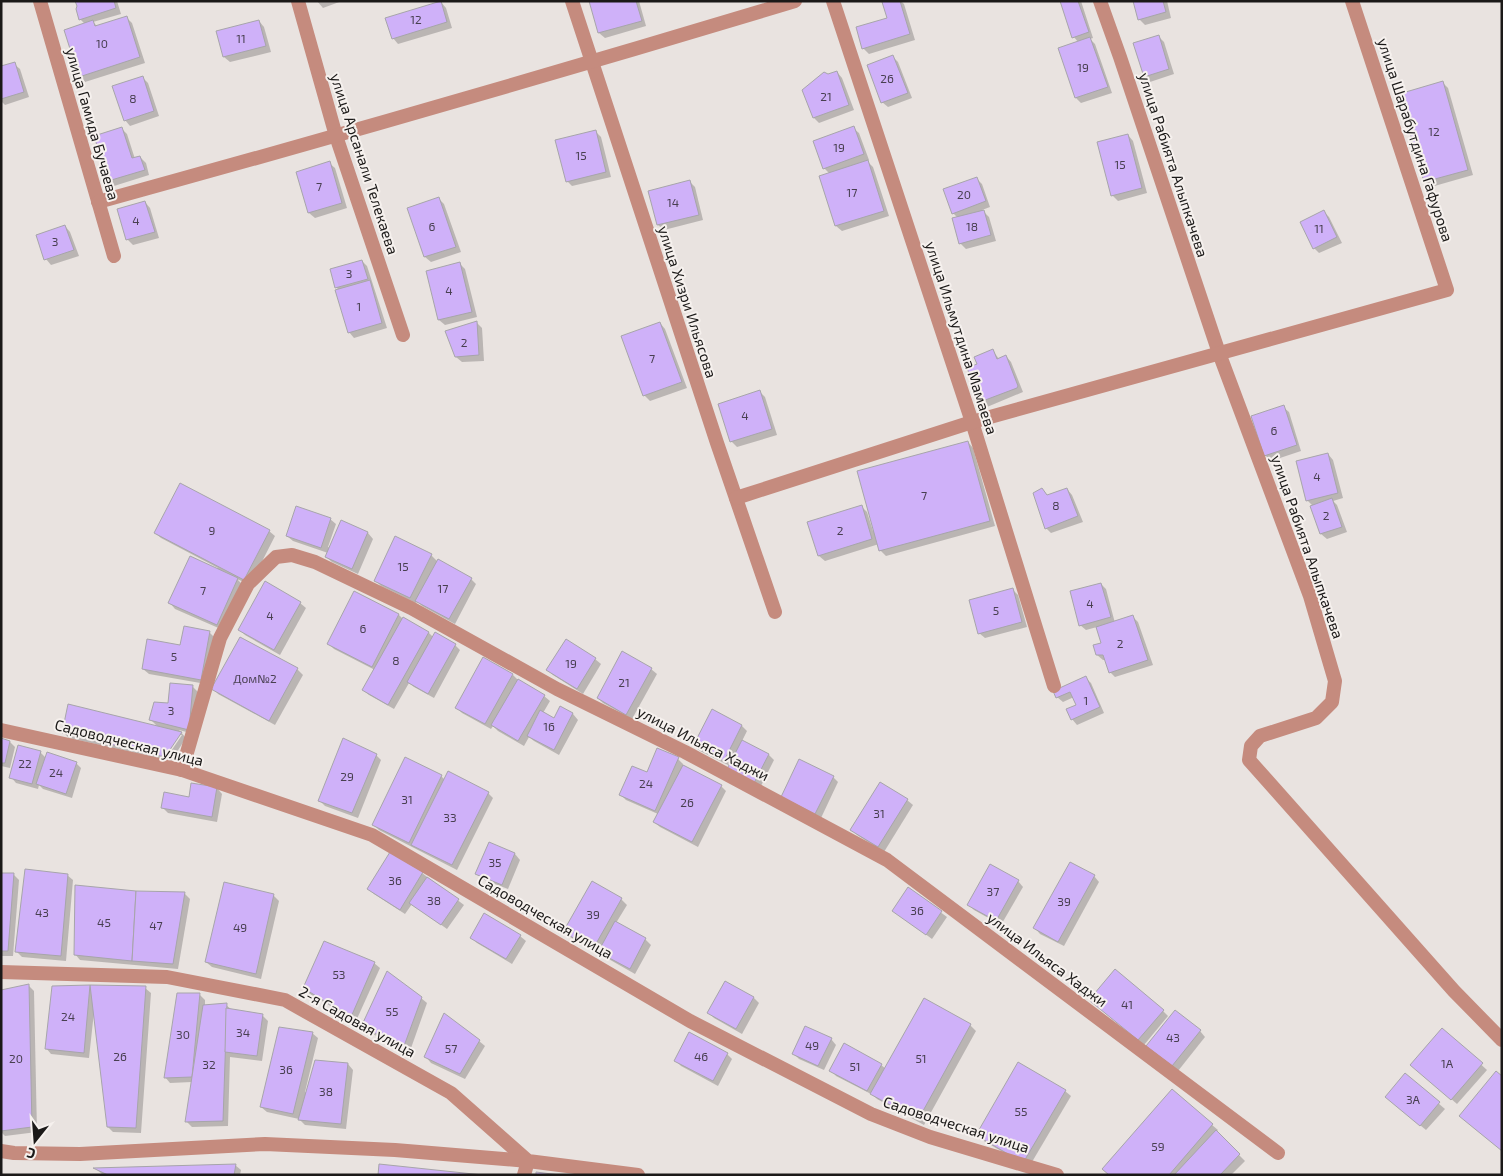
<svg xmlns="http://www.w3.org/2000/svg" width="1503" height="1176" viewBox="0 0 1503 1176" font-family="'Exo 2',sans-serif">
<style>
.shadow{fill:#0003}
.building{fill:#cfb1f9;stroke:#a7a5aa}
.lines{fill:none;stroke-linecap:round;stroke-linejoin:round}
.minor{stroke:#c58b7e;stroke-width:14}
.labels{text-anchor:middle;stroke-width:4;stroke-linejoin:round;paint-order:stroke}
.number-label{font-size:12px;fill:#483f50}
.street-label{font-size:15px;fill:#1b1918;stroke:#f6f1ee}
</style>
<rect width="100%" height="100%" fill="#e9e3e0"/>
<!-- shadow -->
<g class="shadow">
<polygon points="76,1 117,1 121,14 93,22 98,27 127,18 132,23 145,63 85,82 80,76 85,24 80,19"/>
<polygon points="317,1 342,1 323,8"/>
<polygon points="590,1 639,1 646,26 605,38 599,33"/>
<polygon points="890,1 901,1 904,4 915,40 869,54 863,48 888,19"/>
<polygon points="1061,1 1081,1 1093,38 1090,39 1095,44 1112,93 1081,103 1076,98 1059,49 1078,42 1074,37"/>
<polygon points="1134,1 1167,1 1171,18 1145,25 1139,19"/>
<polygon points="441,2 446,8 452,28 398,44 393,38"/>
<polygon points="259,21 264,27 271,52 230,62 224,57"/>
<polygon points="1158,36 1164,42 1174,74 1150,82 1145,76"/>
<polygon points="893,57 898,62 912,98 888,107 882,102"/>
<polygon points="14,64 20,69 29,97 5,105 1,101 1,67"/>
<polygon points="837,72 842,78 854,110 819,123 814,118 803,90"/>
<polygon points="143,78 148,83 159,116 130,126 125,120"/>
<polygon points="1443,83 1448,88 1473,175 1431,187 1425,182"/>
<polygon points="853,128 859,133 869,160 867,161 873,167 889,216 842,231 836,226 820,177 830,174 825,169 815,142"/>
<polygon points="122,129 127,134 135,159 140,157 146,163 149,175 114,186 109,180"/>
<polygon points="596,132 601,137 611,177 572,186 567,181"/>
<polygon points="1128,135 1133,141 1147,193 1118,201 1112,195"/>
<polygon points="329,163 335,168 347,208 315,218 309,213"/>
<polygon points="976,178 982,184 990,207 982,210 989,217 996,241 966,249 960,243 958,218 953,213"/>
<polygon points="689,181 695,187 703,220 664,230 658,225 650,192"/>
<polygon points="438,198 444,204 461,252 431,262 425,257 409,209"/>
<polygon points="145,202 150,208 159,238 133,245 128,240 119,210"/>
<polygon points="1324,212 1329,217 1342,243 1319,253 1314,248"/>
<polygon points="65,226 70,232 79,256 51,265 46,259"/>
<polygon points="362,261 367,266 387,328 354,338 349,332 339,290 336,287"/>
<polygon points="460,264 465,269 477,317 445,325 439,320"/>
<polygon points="476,322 482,328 484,361 462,362 456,357"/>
<polygon points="660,323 665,329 687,388 650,401 644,395"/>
<polygon points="993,351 999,359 1006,356 1011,362 1023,392 987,407 981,401 978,365"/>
<polygon points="760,392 765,397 777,435 737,447 731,441"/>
<polygon points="1283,407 1289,412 1301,451 1271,461 1265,455"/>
<polygon points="968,442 973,448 995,526 886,556 880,550 879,544 825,561 819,556 809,523 861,506 867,512 873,531 875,530"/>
<polygon points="1328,454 1333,460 1343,498 1333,501 1337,505 1347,532 1327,539 1321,534 1312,507 1313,506 1307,500"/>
<polygon points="1042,489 1048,496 1067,489 1072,495 1083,522 1051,533 1046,528"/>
<polygon points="330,519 336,524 328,547 330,548 341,522 368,533 373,539 358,574 332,562 326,557 328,553 293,541 287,536"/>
<polygon points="269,531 275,536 250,585 237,579 243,585 223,630 175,609 170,603 218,568 161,538 155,533"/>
<polygon points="431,555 438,562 471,579 476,584 455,624 422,606 417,601 416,603 381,586 375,580"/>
<polygon points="265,583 300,603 306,608 280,655 245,635 239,629"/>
<polygon points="1101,584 1106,589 1115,623 1133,617 1138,622 1153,665 1115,677 1110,672 1106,660 1103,660 1097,655 1103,643 1097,627 1086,630 1080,625"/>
<polygon points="1013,590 1018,595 1027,627 985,638 979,633"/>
<polygon points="355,593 399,615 403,619 429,633 433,637 455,645 460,650 434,698 414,687 409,683 394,709 369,695 363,690 375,670 334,649 329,644"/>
<polygon points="209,632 214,637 206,684 149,674 143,669"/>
<polygon points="595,659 601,664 583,694 553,675 548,670"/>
<polygon points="297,669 303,675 275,725 218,694 213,688"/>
<polygon points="651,669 657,674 632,719 603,703 598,698"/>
<polygon points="513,675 518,680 544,696 550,701 543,713 555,719 561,708 573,714 578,720 559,755 534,741 529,737 524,746 498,731 493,726 491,729 462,713 457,708"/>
<polygon points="1086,678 1091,683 1104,713 1077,725 1072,719 1078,706 1074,697 1063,702 1057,697"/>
<polygon points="192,686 198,692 194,734 179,730 186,738 171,761 165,760 182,735 178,735 162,759 69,738 64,733 158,727 150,719"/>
<polygon points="712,711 742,726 747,731 742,741 769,755 774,760 760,788 730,766 700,751 695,746"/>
<polygon points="1,740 10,742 15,747 10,768 1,766"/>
<polygon points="40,752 46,758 76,763 81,768 72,798 43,789 39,785 38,789 16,783 11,777"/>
<polygon points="376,755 381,760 358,818 325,806 320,801"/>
<polygon points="678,759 683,764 683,766 721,786 726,791 698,847 660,827 654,822 658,814 626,800 621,795 647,774"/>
<polygon points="441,776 445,780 488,793 493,798 457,870 379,830 374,825"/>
<polygon points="833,777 838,782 821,818 788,802"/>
<polygon points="217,788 222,794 217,822 168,813 163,808"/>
<polygon points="907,800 913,805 884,852 857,835 852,829"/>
<polygon points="489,843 515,854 520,860 508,889 482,879 477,873"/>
<polygon points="391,853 422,873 464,905 447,929 412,904 405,914 374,894 369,889"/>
<polygon points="1,874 13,874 19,880 13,956 1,956"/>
<polygon points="67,875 73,880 66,961 22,957 17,952"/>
<polygon points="1094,876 1099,882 1064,946 1040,934 1035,928"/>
<polygon points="1018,881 1023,887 1001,925 974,910 969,905"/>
<polygon points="593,883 621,899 627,905 616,923 645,939 651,945 635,974 605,957 600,952 599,953 570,937 565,932"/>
<polygon points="909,889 947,917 932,939 894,911"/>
<polygon points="184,893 190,899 178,969 80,960 75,954"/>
<polygon points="273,895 279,901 261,979 212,967 206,962"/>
<polygon points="520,936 526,941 512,964 477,943 472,938"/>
<polygon points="374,963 380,968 356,1021 310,994 304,988"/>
<polygon points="725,982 754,998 759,1003 742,1034 714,1018 709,1013"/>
<polygon points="28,985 34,991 37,1132 5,1136 1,1132 1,1057"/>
<polygon points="90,987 145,988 151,993 141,1133 113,1132 108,1127 94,1012 89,1058 51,1054 46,1048"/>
<polygon points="200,995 205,1000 205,1006 226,1005 232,1010 262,1015 268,1021 262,1061 230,1057 228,1126 192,1127 186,1121 192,1082 170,1083 165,1077"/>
<polygon points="421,998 427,1003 410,1051 368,1032 362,1027"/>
<polygon points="924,1000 970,1025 976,1031 924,1125 877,1099 873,1095 836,1076 831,1070 881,1065 886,1069"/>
<polygon points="1091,1000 1163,1011 1168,1016 1144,1045"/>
<polygon points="1443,1030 1487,1070 1457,1104 1418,1070"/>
<polygon points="1200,1031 1205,1037 1178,1071 1153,1051"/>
<polygon points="312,1033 318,1038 305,1092 307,1093 316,1061 348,1064 353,1070 346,1129 305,1125 299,1119 267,1112 261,1107"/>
<polygon points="831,1039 836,1045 824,1070 799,1059 793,1053"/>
<polygon points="479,1041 485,1046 465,1079 431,1063 426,1057"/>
<polygon points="727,1054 732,1059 718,1086 681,1066 676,1061"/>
<polygon points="1405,1075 1445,1109 1426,1130 1392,1102"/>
<polygon points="1172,1090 1212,1125 1218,1130 1216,1132 1245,1161 1231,1175 1110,1175"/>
<polygon points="1065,1091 1071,1096 1029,1167 982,1140 977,1134"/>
<polygon points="235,1165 241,1170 240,1175 103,1175 96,1169"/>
</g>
<!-- building -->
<g class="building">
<polygon points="75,1 114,1 116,8 79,20 76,9 77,6"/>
<polygon points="441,1 447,22 392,39 385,18"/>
<polygon points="589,1 636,1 642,21 598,33"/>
<polygon points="885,1 900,1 910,34 862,49 856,27 887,18 882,2"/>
<polygon points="1060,1 1078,1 1089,32 1072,38"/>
<polygon points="1133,1 1163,1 1166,12 1138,20"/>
<polygon points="127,16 140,57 79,77 64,30 93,20 95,26"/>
<polygon points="259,20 266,46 223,57 216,31"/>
<polygon points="1159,35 1169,69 1144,77 1133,43"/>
<polygon points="1090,37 1108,87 1075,98 1058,48"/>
<polygon points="893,55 908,93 881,103 867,65"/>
<polygon points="15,62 24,92 1,99 1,66"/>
<polygon points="837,71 849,105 813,118 802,90 824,72 828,74"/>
<polygon points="143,76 154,111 124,121 112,86"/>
<polygon points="1443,81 1468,170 1424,182 1399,94"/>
<polygon points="854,126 864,154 823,169 813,141"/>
<polygon points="122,127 132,158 140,156 145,170 108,181 94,136"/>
<polygon points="596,130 606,172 566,182 555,140"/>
<polygon points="1128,134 1142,188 1111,196 1097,142"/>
<polygon points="868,160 884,211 835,226 819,176"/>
<polygon points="330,161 342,203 308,213 296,172"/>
<polygon points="977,177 986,201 952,214 943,189"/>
<polygon points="690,180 699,215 657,225 648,191"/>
<polygon points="439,197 456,247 424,257 407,208"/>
<polygon points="145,201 155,232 126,240 117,209"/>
<polygon points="984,210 991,235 959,244 952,218"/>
<polygon points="1324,210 1337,237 1313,249 1300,222"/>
<polygon points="65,225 74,250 44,260 36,235"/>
<polygon points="362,260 368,279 335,288 330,269"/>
<polygon points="460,262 472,312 438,320 426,271"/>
<polygon points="370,280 382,323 348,333 335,290"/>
<polygon points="477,321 479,355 455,357 445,331"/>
<polygon points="660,322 682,382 643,396 621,336"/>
<polygon points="993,349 997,359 1006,355 1018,386 1017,388 980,402 967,368 977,364 974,357"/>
<polygon points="760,390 772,429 730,442 718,404"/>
<polygon points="1284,405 1297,445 1264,456 1251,416"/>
<polygon points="968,441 990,521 879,551 857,471"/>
<polygon points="1328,453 1338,493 1306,501 1296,461"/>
<polygon points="180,483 270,530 244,580 154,533"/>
<polygon points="1042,488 1047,495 1067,488 1078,516 1045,529 1033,493"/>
<polygon points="1332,498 1342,527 1320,534 1310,506"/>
<polygon points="862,505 872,539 818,556 807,522"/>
<polygon points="296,506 331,518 321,548 286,536"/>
<polygon points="341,520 368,532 352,569 325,557"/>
<polygon points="395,536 432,554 410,598 374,581"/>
<polygon points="190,556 238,578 217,625 168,603"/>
<polygon points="438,559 472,578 449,619 415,601"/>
<polygon points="265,581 301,602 274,650 238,630"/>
<polygon points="1101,583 1111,617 1079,626 1070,591"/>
<polygon points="1013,588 1022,622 978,634 969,600"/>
<polygon points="354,591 399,614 372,667 327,644"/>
<polygon points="1133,615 1148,660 1109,673 1103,655 1096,655 1093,645 1101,643 1096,627"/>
<polygon points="403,617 429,632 388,705 362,690"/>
<polygon points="184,626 210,631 201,680 142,669 147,639 180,645"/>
<polygon points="435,632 456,644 428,694 407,682"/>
<polygon points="240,637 298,668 269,721 211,689"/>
<polygon points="566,639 596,658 577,689 546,670"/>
<polygon points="622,651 652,668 626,715 597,698"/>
<polygon points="483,657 513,674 485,724 455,708"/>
<polygon points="1086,676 1100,707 1071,720 1066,709 1076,705 1070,692 1056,698 1053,691"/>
<polygon points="518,679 545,695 518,741 491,725"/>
<polygon points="170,683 193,685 189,730 149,720 154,702 168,703"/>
<polygon points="68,704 182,732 165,757 62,733"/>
<polygon points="560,706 573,713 554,750 527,736 540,710 554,718"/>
<polygon points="712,709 742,725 724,761 693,746"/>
<polygon points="1,738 10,741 5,763 1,763"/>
<polygon points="343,738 377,754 352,813 318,801"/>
<polygon points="742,740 769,754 754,783 727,769"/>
<polygon points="18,745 41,751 32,784 9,778"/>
<polygon points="657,748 679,757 655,811 619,795 632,766 647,772"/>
<polygon points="47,752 77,762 66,794 36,784"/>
<polygon points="405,757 442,775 409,843 372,825"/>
<polygon points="799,759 834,776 815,814 781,797"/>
<polygon points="683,765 722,785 692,842 653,822"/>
<polygon points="448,771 489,792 452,865 411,845"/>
<polygon points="880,782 908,799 878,847 850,830"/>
<polygon points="191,783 217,787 212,817 161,808 164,792 189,797"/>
<polygon points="489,842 515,853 502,885 475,874"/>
<polygon points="390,852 423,872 400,910 367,889"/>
<polygon points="1070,862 1095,875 1058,942 1033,928"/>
<polygon points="990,864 1019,880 996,921 967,905"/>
<polygon points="25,869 68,874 61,956 15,952"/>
<polygon points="1,873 14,873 8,951 1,951"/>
<polygon points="427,877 459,899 441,925 409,903"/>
<polygon points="592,881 622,898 593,949 563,932"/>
<polygon points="224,882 274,894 256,974 205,962"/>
<polygon points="75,885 136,891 132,961 74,955"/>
<polygon points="908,887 942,911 926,935 892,911"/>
<polygon points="136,891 185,892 173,964 132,961"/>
<polygon points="484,913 521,935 506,959 470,938"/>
<polygon points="615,921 646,938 630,969 598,952"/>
<polygon points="324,941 375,962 351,1017 303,988"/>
<polygon points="1115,969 1164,1010 1138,1040 1089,1000"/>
<polygon points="387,971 422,997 404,1046 361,1027"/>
<polygon points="725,981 754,997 736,1029 707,1013"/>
<polygon points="29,984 32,1127 1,1131 1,990"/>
<polygon points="90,985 146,986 136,1128 107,1127"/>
<polygon points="90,985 84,1053 45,1049 52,986"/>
<polygon points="177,993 200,993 192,1077 164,1078"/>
<polygon points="924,998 971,1024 918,1120 870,1094"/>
<polygon points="227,1003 223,1121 185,1122 203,1005"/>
<polygon points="226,1008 263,1014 257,1056 225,1052"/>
<polygon points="1175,1010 1201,1030 1172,1066 1146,1046"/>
<polygon points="444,1013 480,1040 460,1074 424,1057"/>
<polygon points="805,1026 832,1038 818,1066 792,1054"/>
<polygon points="279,1027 313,1032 293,1114 260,1107"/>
<polygon points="1442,1028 1483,1063 1451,1100 1410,1065"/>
<polygon points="689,1032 728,1053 713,1081 674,1061"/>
<polygon points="844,1043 882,1064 867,1091 829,1071"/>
<polygon points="315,1060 348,1063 341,1124 298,1120"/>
<polygon points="1018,1062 1066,1090 1023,1163 976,1135"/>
<polygon points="1496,1071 1502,1076 1502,1151 1459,1116"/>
<polygon points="1405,1073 1440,1102 1420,1126 1385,1097"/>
<polygon points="1172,1089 1213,1124 1169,1175 1109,1175 1102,1169"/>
<polygon points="1216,1130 1240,1154 1220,1175 1174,1175"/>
<polygon points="236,1164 234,1175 108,1175 93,1168"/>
<polygon points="379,1164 483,1175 378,1175"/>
<polygon points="536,1172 560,1175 536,1175"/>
</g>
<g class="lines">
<!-- minor -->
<g class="minor">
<polyline points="40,1 114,256"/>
<polyline points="298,1 336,136 403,335"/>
<polyline points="572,1 717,443 775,612"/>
<polyline points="833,1 972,422 1054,686"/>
<polyline points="1100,1 1120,57 1219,353 1310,596 1335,681 1332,702 1316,718 1260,736 1251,746 1249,760 1454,991 1502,1040"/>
<path d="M98 202C331 138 563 71 795 1"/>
<polyline points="736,498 972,422 1447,290 1352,1"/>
<polyline points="1,730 182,770 372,835 690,1021 871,1114 930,1137 1057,1175"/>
<polyline points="182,770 220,638 248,584 276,557 292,555 315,562 411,608 557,689 685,752 887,860 1278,1153"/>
<polyline points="1,972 167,977 285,1000 451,1093 528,1161 638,1175"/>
<polyline points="1,1151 14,1153 80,1154 265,1144 395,1150 528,1161 524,1175"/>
</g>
</g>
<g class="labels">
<!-- number labels -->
<g class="number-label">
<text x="416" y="24">12</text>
<text x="241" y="43">11</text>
<text x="102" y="48">10</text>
<text x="1083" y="72">19</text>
<text x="887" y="83">26</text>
<text x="826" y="101">21</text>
<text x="133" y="103">8</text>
<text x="1434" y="136">12</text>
<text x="839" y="152">19</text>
<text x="581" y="160">15</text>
<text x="1120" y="169">15</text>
<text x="319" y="191">7</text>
<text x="852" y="197">17</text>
<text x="964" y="199">20</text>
<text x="673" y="207">14</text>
<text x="136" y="225">4</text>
<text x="432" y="231">6</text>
<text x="972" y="231">18</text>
<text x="1319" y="233">11</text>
<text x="55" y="246">3</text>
<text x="349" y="278">3</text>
<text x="449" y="295">4</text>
<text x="359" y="311">1</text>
<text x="464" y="347">2</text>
<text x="652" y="363">7</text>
<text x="745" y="420">4</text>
<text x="1274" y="435">6</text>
<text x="1317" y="481">4</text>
<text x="924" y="500">7</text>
<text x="1056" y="510">8</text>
<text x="1326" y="520">2</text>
<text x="212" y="535">9</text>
<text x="840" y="535">2</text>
<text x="403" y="571">15</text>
<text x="443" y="593">17</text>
<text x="203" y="595">7</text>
<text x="1090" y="608">4</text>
<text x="996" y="615">5</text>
<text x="270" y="620">4</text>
<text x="363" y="633">6</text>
<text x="1120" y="648">2</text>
<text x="174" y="661">5</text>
<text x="396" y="665">8</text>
<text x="571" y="668">19</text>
<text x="255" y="683">Дом№2</text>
<text x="624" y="687">21</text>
<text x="1086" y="705">1</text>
<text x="171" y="715">3</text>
<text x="549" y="731">16</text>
<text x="25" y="768">22</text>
<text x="56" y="777">24</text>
<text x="347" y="781">29</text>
<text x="646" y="788">24</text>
<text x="407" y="804">31</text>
<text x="687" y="807">26</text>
<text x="879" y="818">31</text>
<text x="450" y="822">33</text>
<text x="495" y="867">35</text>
<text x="395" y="885">36</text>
<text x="993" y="896">37</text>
<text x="434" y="905">38</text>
<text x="1064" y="906">39</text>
<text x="917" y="915">36</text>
<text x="42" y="917">43</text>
<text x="593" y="919">39</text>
<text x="104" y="927">45</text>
<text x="156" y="930">47</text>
<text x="240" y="932">49</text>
<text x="339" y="979">53</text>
<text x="1127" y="1009">41</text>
<text x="392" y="1016">55</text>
<text x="68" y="1021">24</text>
<text x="243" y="1037">34</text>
<text x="183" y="1039">30</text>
<text x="1173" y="1042">43</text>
<text x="812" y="1050">49</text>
<text x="451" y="1053">57</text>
<text x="120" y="1061">26</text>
<text x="701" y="1061">46</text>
<text x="16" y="1063">20</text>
<text x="921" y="1063">51</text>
<text x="1447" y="1068">1А</text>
<text x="209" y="1069">32</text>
<text x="855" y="1071">51</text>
<text x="286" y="1074">36</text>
<text x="326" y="1096">38</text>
<text x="1413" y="1104">3А</text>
<text x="1021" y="1116">55</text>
<text x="1158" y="1151">59</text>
</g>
<!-- street labels -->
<g class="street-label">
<text transform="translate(92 124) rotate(74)" y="5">улица Гамида Бучаева</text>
<text transform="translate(1415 140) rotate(72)" y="5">улица Шарабутдина Гафурова</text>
<text transform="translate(364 164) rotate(72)" y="5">улица Арсанали Телекаева</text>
<text transform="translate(1173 165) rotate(72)" y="5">улица Рабията Алыпкачева</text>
<text transform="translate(687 302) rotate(72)" y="5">улица Хизри Ильясова</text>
<text transform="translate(961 338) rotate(72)" y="5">улица Ильмутдина Мамаева</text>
<text transform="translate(1307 547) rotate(71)" y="5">улица Рабията Алыпкачева</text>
<text transform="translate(129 743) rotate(14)" y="5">Садоводческая улица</text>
<text transform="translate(703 744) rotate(27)" y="5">улица Ильяса Хаджи</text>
<text transform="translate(545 917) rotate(30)" y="5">Садоводческая улица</text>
<text transform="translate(1047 960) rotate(37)" y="5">улица Ильяса Хаджи</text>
<text transform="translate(357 1022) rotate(29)" y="5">2-я Садовая улица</text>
<text transform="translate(956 1125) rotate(18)" y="5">Садоводческая улица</text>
</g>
</g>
<!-- border -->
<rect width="1503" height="1176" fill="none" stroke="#1b1918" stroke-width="5"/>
<!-- north arrow -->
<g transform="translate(35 1141) rotate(197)" stroke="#f6f1ee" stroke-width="4" paint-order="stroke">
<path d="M0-4L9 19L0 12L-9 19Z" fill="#1b1918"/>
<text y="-8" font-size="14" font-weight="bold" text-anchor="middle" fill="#1b1918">С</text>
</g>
</svg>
